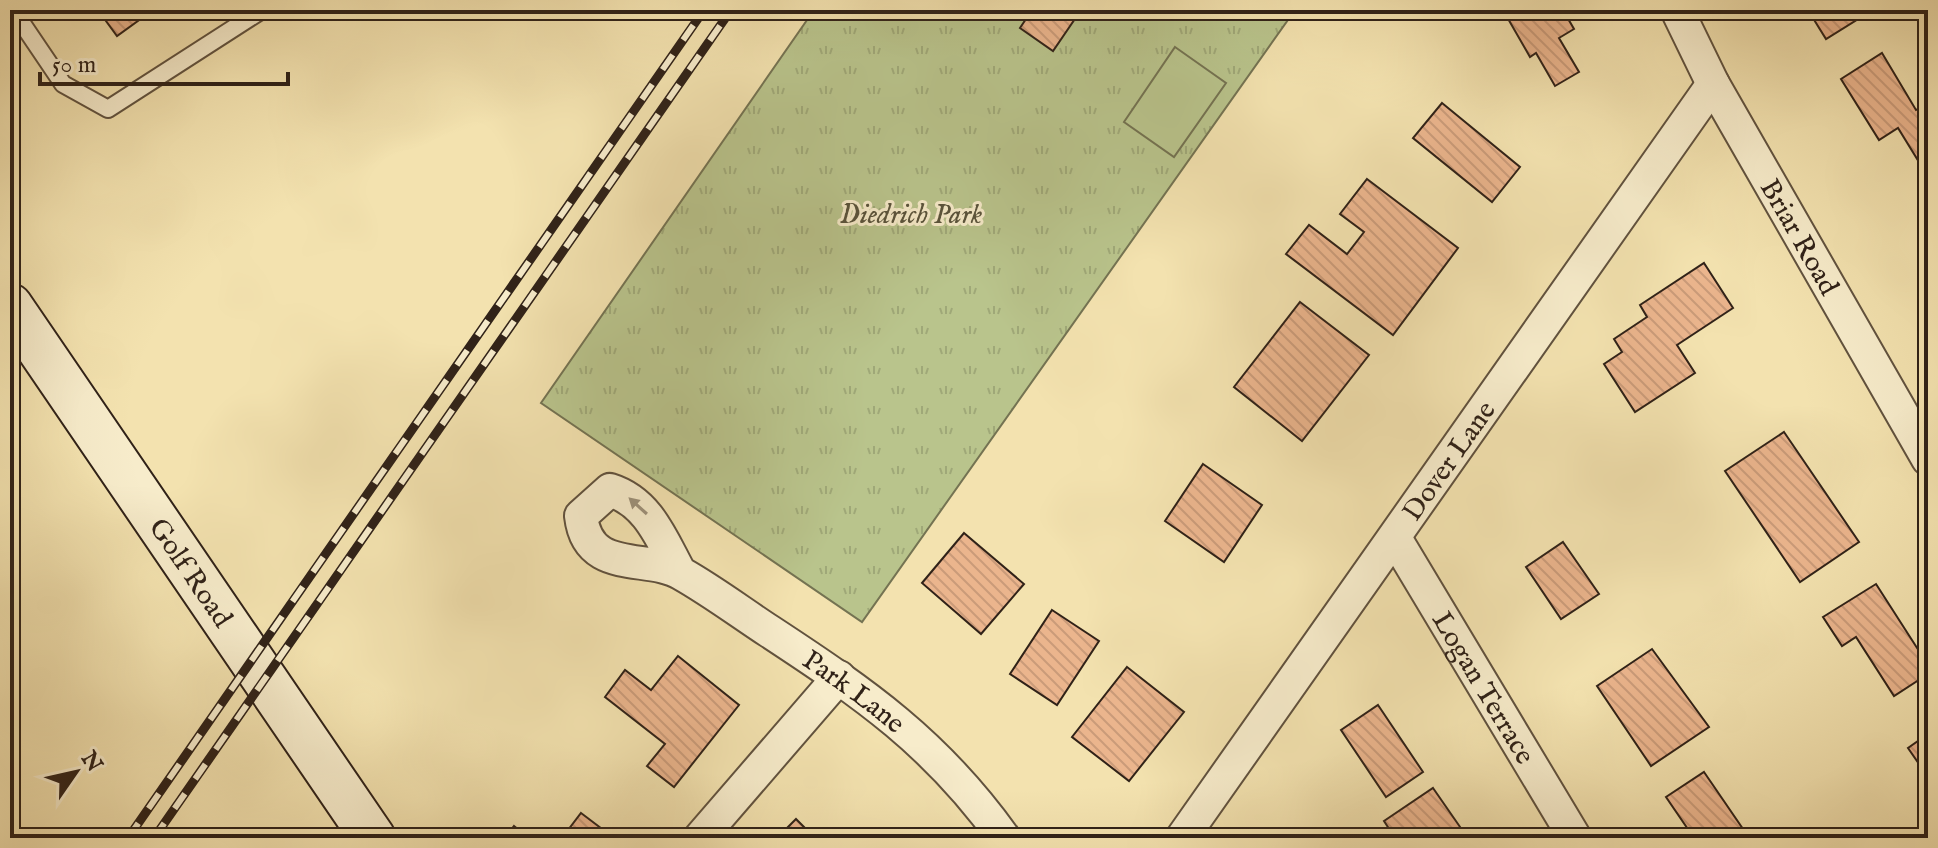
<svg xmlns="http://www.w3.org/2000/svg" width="1938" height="848" viewBox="0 0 1938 848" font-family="'IM FELL English',serif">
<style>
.park{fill:url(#park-tufts);stroke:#747352;stroke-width:2}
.pitch{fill:#b9c48c;stroke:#747352;stroke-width:2}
.building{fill:url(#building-back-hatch);stroke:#302218;stroke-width:2}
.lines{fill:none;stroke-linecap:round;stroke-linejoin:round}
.service-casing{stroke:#61523e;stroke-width:20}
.minor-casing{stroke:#61523e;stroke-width:36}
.secondary-casing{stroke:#302218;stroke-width:48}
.service{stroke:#f7eccb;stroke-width:16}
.minor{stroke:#f7eccb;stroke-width:32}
.secondary{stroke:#f7eccb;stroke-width:44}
.rail-casing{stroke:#302218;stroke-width:9}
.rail{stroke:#f7eccb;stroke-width:6;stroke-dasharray:18;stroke-linecap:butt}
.oneway{fill:#9d917a}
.labels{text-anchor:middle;stroke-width:6;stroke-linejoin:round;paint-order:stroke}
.park-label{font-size:28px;font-style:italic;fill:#59533b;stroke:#f7eccb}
.street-label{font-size:28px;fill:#302218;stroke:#f7eccb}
</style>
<defs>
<pattern id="park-tufts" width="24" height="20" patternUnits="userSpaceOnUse" patternTransform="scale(2)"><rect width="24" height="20" fill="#b9c48c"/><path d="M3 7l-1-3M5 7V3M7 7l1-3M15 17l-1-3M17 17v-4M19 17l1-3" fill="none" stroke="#9fa878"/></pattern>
<pattern id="building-back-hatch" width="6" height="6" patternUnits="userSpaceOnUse" patternTransform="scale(2)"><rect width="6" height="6" fill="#ebb58d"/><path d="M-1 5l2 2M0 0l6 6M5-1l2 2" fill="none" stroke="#ca9b79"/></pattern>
</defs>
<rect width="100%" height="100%" fill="#f3e2af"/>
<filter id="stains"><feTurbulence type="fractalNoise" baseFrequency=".0025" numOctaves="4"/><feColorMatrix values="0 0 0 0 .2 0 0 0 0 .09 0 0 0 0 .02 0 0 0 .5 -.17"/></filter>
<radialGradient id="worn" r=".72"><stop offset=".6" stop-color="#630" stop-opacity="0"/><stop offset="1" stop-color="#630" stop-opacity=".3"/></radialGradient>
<!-- park -->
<polygon class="park" points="814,10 1295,10 862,622 541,403"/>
<!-- pitch -->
<polygon class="pitch" points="1175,47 1226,83 1174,157 1124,122"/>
<!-- building -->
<g class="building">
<polygon points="98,10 153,10 117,36"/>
<polygon points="1032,10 1081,10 1053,51 1020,28"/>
<polygon points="1503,10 1563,10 1574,29 1559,38 1579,72 1555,86 1536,53 1530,57"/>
<polygon points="1808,10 1870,10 1871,11 1826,39"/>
<polygon points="1882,53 1916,110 1928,103 1928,156 1919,162 1898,128 1879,140 1841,79"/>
<polygon points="1442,103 1520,167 1492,202 1413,138"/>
<polygon points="1367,179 1458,248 1393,335 1286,254 1309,225 1347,254 1364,232 1340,214"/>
<polygon points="1704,263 1733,308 1677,345 1695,373 1635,412 1604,364 1622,352 1614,339 1647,317 1640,305"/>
<polygon points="1300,302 1369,355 1302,441 1234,387"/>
<polygon points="1784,432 1859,542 1800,582 1725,471"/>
<polygon points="1203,464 1262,505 1224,562 1165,521"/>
<polygon points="964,533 1024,584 981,634 922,583"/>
<polygon points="1563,542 1599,594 1561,619 1526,567"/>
<polygon points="1876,584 1928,665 1928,674 1894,696 1856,637 1842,646 1823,617"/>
<polygon points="1052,610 1099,641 1057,705 1010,674"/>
<polygon points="1652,649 1709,727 1651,766 1597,686"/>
<polygon points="678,656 739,705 674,787 647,766 665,744 605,697 625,670 651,690"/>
<polygon points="1127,667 1184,712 1129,781 1072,737"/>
<polygon points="1378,705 1423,772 1386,797 1341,730"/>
<polygon points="1928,734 1928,777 1908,748"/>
<polygon points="1704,772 1743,829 1729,838 1694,838 1666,797"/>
<polygon points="1433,788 1467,837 1395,838 1384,821"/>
<polygon points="581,813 614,838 562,838"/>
<polygon points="796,819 815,838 777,838"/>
<polygon points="514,826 529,838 505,838"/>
</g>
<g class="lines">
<defs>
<polyline id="service" points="13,10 63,84 108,109 262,10"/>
<g id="minor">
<path id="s1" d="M1677 10 1713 84 1928 459"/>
<path id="s2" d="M1395 538 1575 838"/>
<path id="s3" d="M679 571C661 538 648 502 610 490L581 516C588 576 647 553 682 574 712 591 740 612 769 631 865 694 936 743 1004 838"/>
<polyline points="700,838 839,677"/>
<path id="s4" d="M1182 838 1713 84"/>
</g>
<g id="secondary">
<path id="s5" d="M10 306 373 838"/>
</g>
</defs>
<!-- service casing -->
<use href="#service" class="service-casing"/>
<!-- minor casing -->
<use href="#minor" class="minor-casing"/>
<!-- secondary casing -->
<use href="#secondary" class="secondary-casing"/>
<!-- service -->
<use href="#service" class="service"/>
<!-- minor -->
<use href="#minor" class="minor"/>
<!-- secondary -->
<use href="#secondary" class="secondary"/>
<defs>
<g id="rail">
<polyline points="128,838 704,10"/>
<polyline points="154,838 731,10"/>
</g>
</defs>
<!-- rail casing -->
<use href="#rail" class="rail-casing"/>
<!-- rail -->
<use href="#rail" class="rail"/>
</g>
<!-- one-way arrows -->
<defs><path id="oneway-solid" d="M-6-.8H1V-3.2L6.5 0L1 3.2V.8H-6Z" transform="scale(2)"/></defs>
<use class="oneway" href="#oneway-solid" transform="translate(638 506) rotate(-138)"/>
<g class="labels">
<!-- park labels -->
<g class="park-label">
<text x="911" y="223">Diedrich Park</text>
</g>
<!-- street labels -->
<g class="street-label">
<text dy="10" stroke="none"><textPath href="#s1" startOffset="258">Briar Road</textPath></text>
<text dy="10" stroke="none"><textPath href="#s4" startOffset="462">Dover Lane</textPath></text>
<text dy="10" stroke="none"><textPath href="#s5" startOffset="322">Golf Road</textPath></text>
<text dy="10" stroke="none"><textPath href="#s2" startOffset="174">Logan Terrace</textPath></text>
<text dy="10" stroke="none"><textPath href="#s3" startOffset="484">Park Lane</textPath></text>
</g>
</g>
<!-- margin -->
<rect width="1938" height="848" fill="none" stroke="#f3e2af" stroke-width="40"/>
<rect x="12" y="12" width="1914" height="824" fill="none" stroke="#302218" stroke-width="4"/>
<rect x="20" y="20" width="1898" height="808" fill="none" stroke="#302218" stroke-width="2"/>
<!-- north arrow -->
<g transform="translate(76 772) rotate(56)" stroke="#f7eccb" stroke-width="6" paint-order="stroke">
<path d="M0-6L14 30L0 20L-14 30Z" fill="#302218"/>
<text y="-12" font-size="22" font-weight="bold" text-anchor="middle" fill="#302218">N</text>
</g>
<!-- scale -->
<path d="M40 72v12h248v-12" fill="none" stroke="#302218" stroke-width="4"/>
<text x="52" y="72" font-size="24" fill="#302218" stroke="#f7eccb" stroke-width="6" paint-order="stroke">50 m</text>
<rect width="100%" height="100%" filter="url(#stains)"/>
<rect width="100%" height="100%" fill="url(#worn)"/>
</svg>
